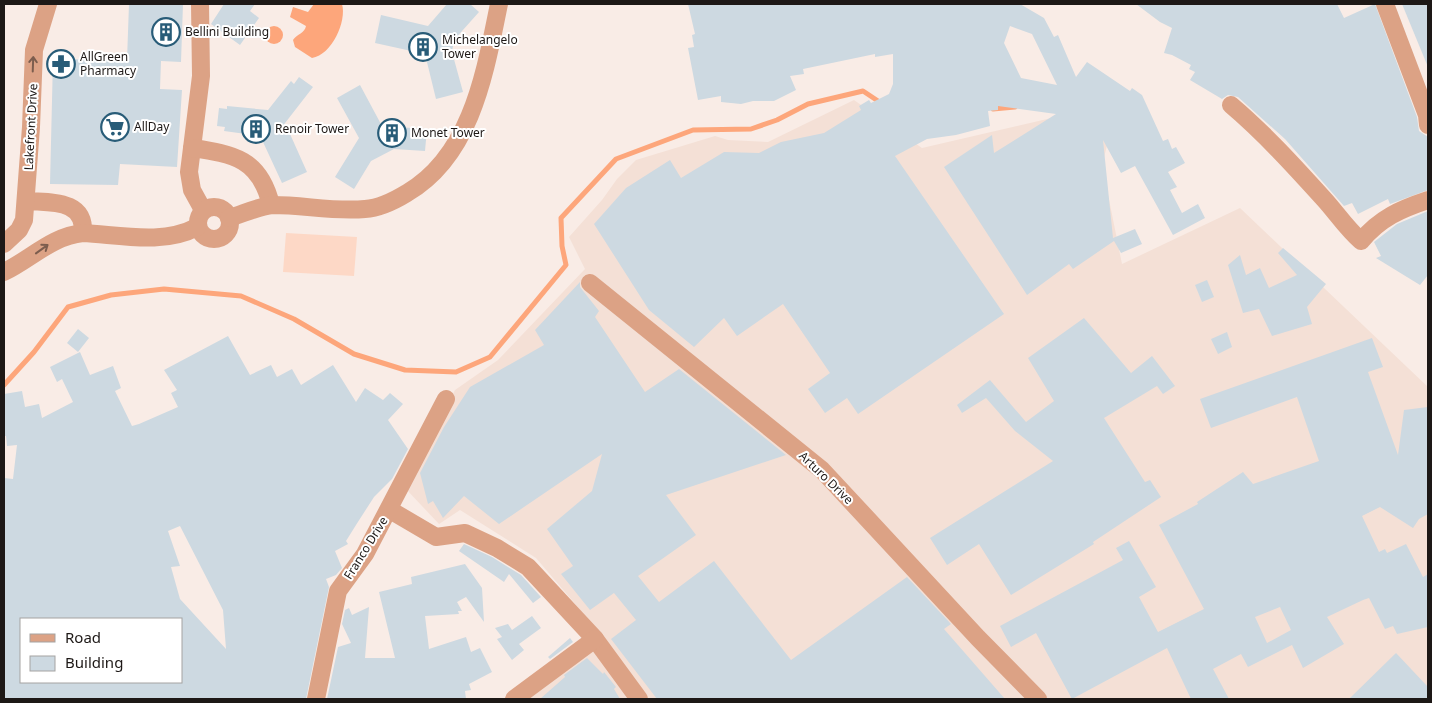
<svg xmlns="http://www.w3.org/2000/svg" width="1432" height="703" viewBox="0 0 1432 703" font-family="'Noto Sans',sans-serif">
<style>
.built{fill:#f4e0d6}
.green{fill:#fdd8c6}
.water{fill:#fda67b}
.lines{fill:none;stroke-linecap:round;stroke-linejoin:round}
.stream{stroke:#fda67b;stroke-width:5}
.building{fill:#cdd9e1;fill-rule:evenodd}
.minor{stroke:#dca285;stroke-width:18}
.oneway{stroke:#7c5d4e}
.labels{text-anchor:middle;stroke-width:4;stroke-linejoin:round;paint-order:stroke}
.poi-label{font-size:12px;fill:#1d1816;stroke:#fff;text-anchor:start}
.street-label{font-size:12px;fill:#1d1816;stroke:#fff}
</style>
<rect width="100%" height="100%" fill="#f9ece6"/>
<!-- built -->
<polygon class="built" points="854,100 922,148 1060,116 1109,138 1102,165 1122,264 1240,208 1428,387 1428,699 528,699 605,639 536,558 460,510 439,524 405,488 455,390 498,360 585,269 569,237 602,200 617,179 636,160 715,136 728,140 768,142"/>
<!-- green -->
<polygon class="green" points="286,233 357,237 354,276 283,272"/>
<!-- water -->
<g class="water">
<path d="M314 4H342C347 21 332 55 312 58L295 47 293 40C297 34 305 33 306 26L290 17 293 7 308 12Z"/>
<circle cx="274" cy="35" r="9"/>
</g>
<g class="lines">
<!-- stream -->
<g class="stream">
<polyline points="993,109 1015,107"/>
<polyline points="4,385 34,352 68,307 111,295 164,289 241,296 294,319 354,354 405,370 456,372 490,357 566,265 562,246 561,218 616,159 693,130 751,129 777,120 808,104 863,91 881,103"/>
</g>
</g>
<!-- building -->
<g class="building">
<polygon points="129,4 183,4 181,62 161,61 160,89 182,90 177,167 120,164 118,185 50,184 53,59 127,60"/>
<polygon points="224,4 255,4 250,11 259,18 240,45 211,24"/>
<polygon points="447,4 470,4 479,12 454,40 452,52 463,92 436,99 425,54 375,43 381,15 428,26"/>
<path d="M688 4H1020L1044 18 1054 37 1058 35 1076 77 1087 62 1130 91 1132 88 1142 95 1163 141 1168 139 1172 149 1176 147 1185 163 1168 172 1177 187 1170 190 1182 213 1198 204 1205 218 1173 235 1135 166 1121 173 1103 140 1113 238 1135 229 1142 244 1121 253 1114 241 1073 269 1069 264 1027 295 944 167 992 135 994 153 1056 114 998 106V110L988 111 990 126 956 135 927 139 895 156 1004 314 858 414 847 398 825 413 808 389 830 373 783 304 737 336 724 318 694 347 649 310 594 224 626 188 670 160 681 178 724 152 759 153 781 142 824 133 861 110 859 106 869 100 871 103 889 94 893 84V54L875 57V54L803 69 804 74 790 76 796 90 774 101H753L741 104 721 102V96L698 100 688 48 694 47 692 35 695 34ZM1010 26 1032 34 1057 85 1021 78 1004 43Z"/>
<polygon points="1136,4 1337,4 1344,18 1375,4 1417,117 1419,131 1428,137 1428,190 1390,204 1388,199 1358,214 1352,203 1344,206 1285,139 1238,97 1228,95 1222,99 1190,80 1195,72 1189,69 1191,65 1172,55 1164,53 1172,28 1160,22"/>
<polygon points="1402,4 1428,4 1428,67"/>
<polygon points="299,77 313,87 282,127 286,125 307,172 282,183 263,142 246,134 224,131 225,127 217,126 219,108 227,109 227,106 268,110 291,81 294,84"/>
<polygon points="360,85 382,126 427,129 425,151 394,149 371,161 354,189 335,177 359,138 337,98"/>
<polygon points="1428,211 1428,275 1420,285 1376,258 1381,256 1374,242 1397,224"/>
<polygon points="1283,248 1326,284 1307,307 1312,324 1272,336 1259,309 1243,313 1228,265 1240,255 1246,275 1260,268 1269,288 1297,275 1278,253"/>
<polygon points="1207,280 1214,297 1202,302 1195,285"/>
<polygon points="580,282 580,287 599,311 595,317 645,392 679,369 786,455 666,495 696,535 638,576 659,602 714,561 791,660 907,577 951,624 944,629 1005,699 657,699 611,639 636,620 614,593 590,610 561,574 573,566 547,529 592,491 602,454 499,524 464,496 443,518 433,501 428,504 420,473 444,427 470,387 544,345 535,330"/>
<polygon points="1084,318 1131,373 1152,356 1175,386 1163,394 1157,386 1104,418 1145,482 1150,480 1161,497 1093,542 1094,544 1011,595 979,544 947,565 930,538 1053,461 1015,431 986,398 962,413 957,405 990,380 1026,422 1054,401 1028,358"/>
<polygon points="78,329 89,338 78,352 67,343"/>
<polygon points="1227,332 1232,347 1218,354 1211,339"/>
<path d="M228 336 250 375 271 365 277 377 292 369 301 385 333 365 356 402 365 388 383 400 390 393 403 404 388 420 408 449 392 479 374 497 356 525 346 541 348 544 335 551 342 568 336 575 326 579 329 587 306 699H4V478L13 479 17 445 7 446 6 436H4V394L22 391 25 407 39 404 42 418 73 402 62 379 57 382 50 367 80 352 90 375 113 366 121 388 115 391 132 426 139 424 178 407 171 393 177 390 164 370ZM180 526 223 610 226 649 180 599 171 567 180 566 168 531ZM21 619H181V682H21Z"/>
<path d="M1372 338 1383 367 1368 372 1398 455 1404 410 1428 407V514L1419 519 1413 528 1380 507 1362 516 1379 552 1385 549 1387 553 1406 544 1423 577 1428 574V627L1397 634 1393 626 1385 629 1369 598 1363 600 1327 617 1344 644 1303 668 1292 645 1248 667 1241 654 1213 669 1229 699H1191L1167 648 1072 699 1036 633 1011 647 1000 626 1123 560 1116 548 1129 541 1156 587 1139 597 1158 632 1204 609 1159 525 1198 504 1197 502 1243 472 1253 484 1319 461 1297 397 1211 428 1200 399ZM1280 607 1291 630 1267 643 1255 617Z"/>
<polygon points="464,544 492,557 521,575 541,597 533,603 509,574 504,582 459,551"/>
<polygon points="465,564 482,588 484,622 466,597 457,602 462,611 458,611 459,614 425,616 429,649 466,637 471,652 480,648 492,672 469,684 471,690 465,691 466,699 327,699 338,647 351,643 342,624 345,610 349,608 352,615 369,607 365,658 395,658 379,592 412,584 411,577"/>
<polygon points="532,616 541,628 519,644 524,650 512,660 497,639 502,637 495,628 508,624 512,630"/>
<polygon points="570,638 573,642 550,659 548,657"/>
<polygon points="1396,653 1428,687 1428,699 1349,699"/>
<polygon points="587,658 603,674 604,672 616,687 614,689 620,699 540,699 565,677 564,675"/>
</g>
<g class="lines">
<!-- minor -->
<g class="minor">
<polyline points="200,4 201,76 189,172 192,190 203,210"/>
<polyline points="1385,4 1427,115 1428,125"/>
<path d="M1231 105C1264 133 1294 166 1323 198 1336 212 1346 228 1361 241 1380 218 1401 209 1428 200"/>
<path d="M192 148C234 154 260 159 271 205"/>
<path d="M27 201C51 203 85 199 83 233"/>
<circle cx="214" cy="223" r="16"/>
<path d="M229 218C243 214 259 206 273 205 304 205 334 212 365 209 380 208 394 201 407 193 472 155 485 72 499 4"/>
<polyline points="4,244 19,230 24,220 31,127 34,50 48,4"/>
<path d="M4 272C31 259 52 236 83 233 120 235 164 245 197 227"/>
<polyline points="590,283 822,470 978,638 1038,699"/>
<polyline points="390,510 436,537 465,533 497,548 528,567 595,639 639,699"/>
<polyline points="316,699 338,591 365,554 446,399"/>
<polyline points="514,699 595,639"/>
</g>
</g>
<!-- one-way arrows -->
<defs><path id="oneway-shaft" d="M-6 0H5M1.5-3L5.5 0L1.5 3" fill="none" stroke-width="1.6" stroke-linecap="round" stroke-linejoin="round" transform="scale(1.25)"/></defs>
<g class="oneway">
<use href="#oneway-shaft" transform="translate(33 64) rotate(-88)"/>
<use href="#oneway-shaft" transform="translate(42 249) rotate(-36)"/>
</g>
<!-- icons -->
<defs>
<symbol id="building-ring" viewBox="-11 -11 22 22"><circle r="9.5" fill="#fff" stroke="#285c78" stroke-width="1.5"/><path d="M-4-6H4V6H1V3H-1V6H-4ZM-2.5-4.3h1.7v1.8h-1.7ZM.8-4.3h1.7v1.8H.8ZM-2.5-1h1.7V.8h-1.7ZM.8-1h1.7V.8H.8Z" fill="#285c78"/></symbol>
<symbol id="pharmacy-ring" viewBox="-11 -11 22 22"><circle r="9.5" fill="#fff" stroke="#285c78" stroke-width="1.5"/><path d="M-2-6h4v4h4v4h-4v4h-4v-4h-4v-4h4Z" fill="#285c78"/></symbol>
<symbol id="supermarket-ring" viewBox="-11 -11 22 22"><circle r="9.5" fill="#fff" stroke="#285c78" stroke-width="1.5"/><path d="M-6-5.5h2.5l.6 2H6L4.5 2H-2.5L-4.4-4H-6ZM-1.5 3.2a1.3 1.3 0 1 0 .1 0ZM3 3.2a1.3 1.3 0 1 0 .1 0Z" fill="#285c78"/></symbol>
</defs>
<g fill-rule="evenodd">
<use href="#building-ring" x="150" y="16" width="32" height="32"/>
<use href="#building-ring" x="407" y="31" width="32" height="32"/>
<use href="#pharmacy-ring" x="45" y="48" width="32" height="32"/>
<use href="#supermarket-ring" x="99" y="111" width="32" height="32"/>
<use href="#building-ring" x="240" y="113" width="32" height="32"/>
<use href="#building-ring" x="376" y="117" width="32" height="32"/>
</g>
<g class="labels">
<!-- poi labels -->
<g class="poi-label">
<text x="185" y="36">Bellini Building</text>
<text x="442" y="44">Michelangelo<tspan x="442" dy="14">Tower</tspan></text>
<text x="80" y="61">AllGreen<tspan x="80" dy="14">Pharmacy</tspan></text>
<text x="134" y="131">AllDay</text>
<text x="275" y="133">Renoir Tower</text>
<text x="411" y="137">Monet Tower</text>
</g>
<!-- street labels -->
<g class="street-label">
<text transform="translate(31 127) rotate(-87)" y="4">Lakefront Drive</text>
<text transform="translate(826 478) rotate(44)" y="4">Arturo Drive</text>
<text transform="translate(366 548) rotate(-58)" y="4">Franco Drive</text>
</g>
</g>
<!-- border -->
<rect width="1432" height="703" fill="none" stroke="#1d1816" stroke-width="10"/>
<!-- legend -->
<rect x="20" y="618" width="162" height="65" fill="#ffffff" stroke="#a5a3a2"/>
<rect x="30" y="634" width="25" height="8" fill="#dca285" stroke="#a5a3a2"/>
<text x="65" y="643" font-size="15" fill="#1d1816">Road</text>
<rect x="30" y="656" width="25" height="15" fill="#cdd9e1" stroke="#a5a3a2"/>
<text x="65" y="668" font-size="15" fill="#1d1816">Building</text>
</svg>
